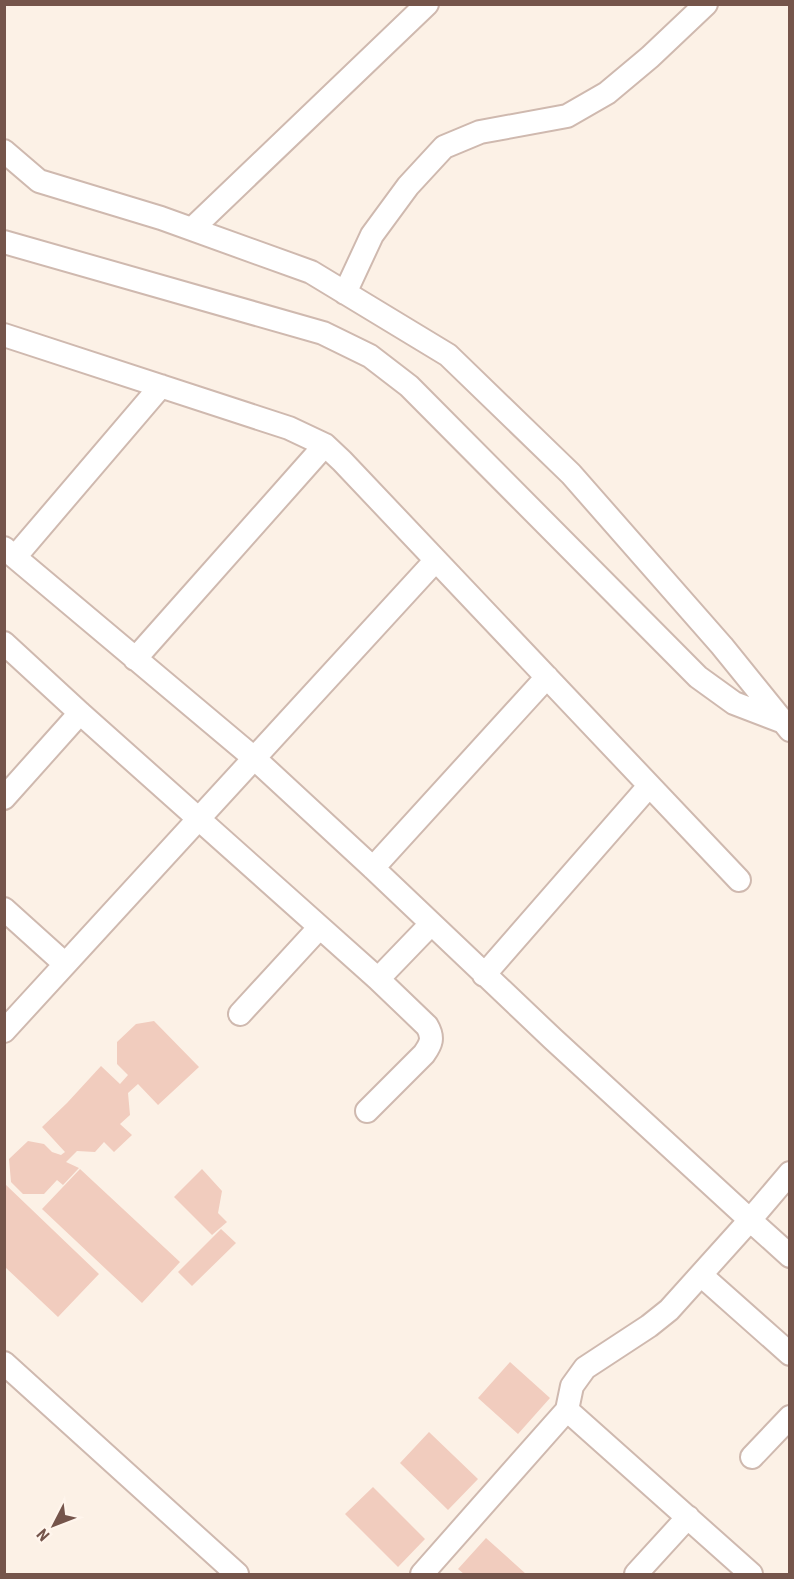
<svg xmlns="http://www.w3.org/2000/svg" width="794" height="1579" viewBox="0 0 794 1579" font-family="'Roboto Condensed',sans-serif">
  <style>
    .building { fill: #f1ccbe }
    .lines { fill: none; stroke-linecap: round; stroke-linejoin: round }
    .street-casing { stroke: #cfb9af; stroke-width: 26 }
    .street { stroke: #fff; stroke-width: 22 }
  </style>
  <rect width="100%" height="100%" fill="#fcf1e6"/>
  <!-- building -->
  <path class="building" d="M 154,1021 L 199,1067 L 158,1105 L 138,1084 L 128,1093 L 130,1115 L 120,1124 L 132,1135 L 114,1152 L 104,1142 L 95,1152 L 77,1151 L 66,1162 L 79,1168 L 63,1185 L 57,1180 L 44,1194 L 23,1194 L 11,1182 L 9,1159 L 28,1141 L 44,1144 L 52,1152 L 61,1155 L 65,1152 L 42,1127 L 67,1103 L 101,1066 L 120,1084 L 128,1075 L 117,1064 L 117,1042 L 136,1024 Z
    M 80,1169 L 180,1262 L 142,1303 L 42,1209 Z
    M 202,1169 L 222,1191 L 218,1213 L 227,1222 L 212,1235 L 174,1197 Z
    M 5,1184 L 99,1274 L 58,1317 L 5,1267 Z
    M 221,1229 L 236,1243 L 192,1286 L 178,1272 Z
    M 510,1362 L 550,1398 L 518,1434 L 478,1398 Z
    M 429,1432 L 478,1479 L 448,1510 L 400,1463 Z
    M 373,1487 L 425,1539 L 398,1567 L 345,1514 Z
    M 486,1538 L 526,1574 L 464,1574 L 458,1569 Z"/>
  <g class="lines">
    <defs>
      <path id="street" d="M 4,151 L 39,181 L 161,218 L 311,272 L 448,355 L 571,474 L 722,646 L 790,730
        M 192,229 L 427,4
        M 4,242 L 323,333 L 370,356 L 409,386 L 698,677 L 734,703 L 781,721
        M 345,293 L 372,235 L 408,186 L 444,147 L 480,132 L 567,116 L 607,93 L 650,57 L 706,4
        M 4,335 L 289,428 L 325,445 L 342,461 L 739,880
        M 4,548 L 254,758 L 373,868 L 553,1039 L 750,1220 L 790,1173
        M 15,557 L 161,386
        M 4,643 L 80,713 L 378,979 L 427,1026 C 434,1038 431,1044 424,1054 L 367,1111
        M 135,659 L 325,445
        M 4,798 L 80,713
        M 373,868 L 547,677
        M 4,909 L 65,964
        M 484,975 L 649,786
        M 378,979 L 431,924
        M 240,1014 L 319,928
        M 4,1031 L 436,560
        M 701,1275 L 790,1354
        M 4,1363 L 237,1574
        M 567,1410 L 751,1574
        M 752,1457 L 790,1417
        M 422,1574 L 567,1410 L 572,1386 L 585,1368 L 649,1326 L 669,1310 L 750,1220 L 790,1256
        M 636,1574 L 688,1517"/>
    </defs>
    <!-- street casing -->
    <use href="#street" class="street-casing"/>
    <!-- street -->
    <use href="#street" class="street"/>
  </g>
  <!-- border -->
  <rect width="794" height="1579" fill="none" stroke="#75554b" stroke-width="12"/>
  <!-- north arrow -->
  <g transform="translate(54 1525) rotate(228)" stroke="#fff5ec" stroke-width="4.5" paint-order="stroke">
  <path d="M0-4.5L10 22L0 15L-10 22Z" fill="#75554b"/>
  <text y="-9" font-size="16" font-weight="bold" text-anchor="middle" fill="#75554b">N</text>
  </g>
</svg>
